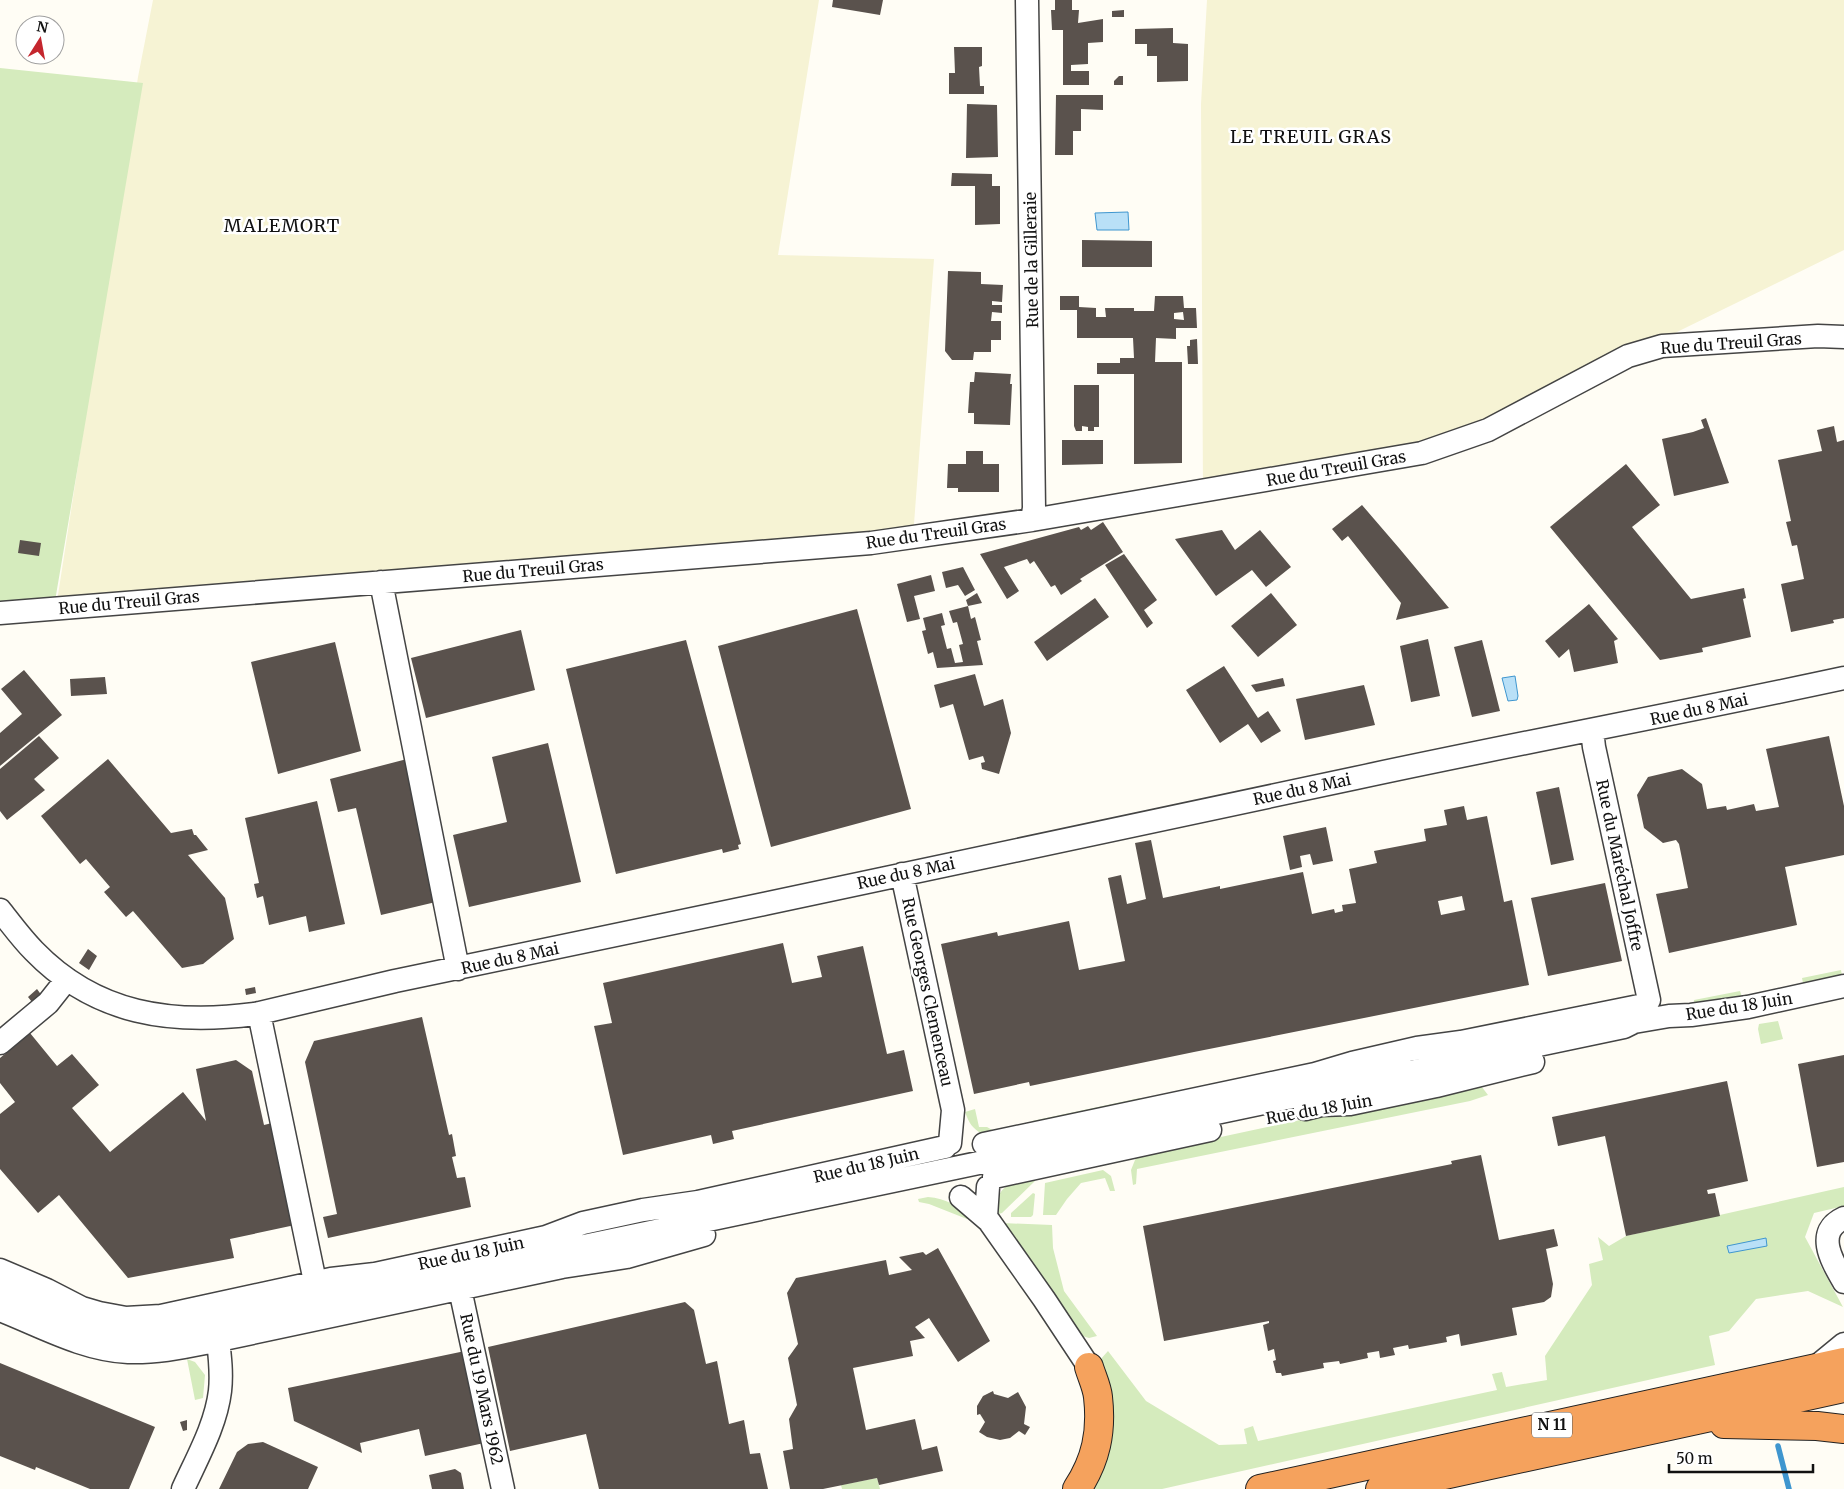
<svg xmlns="http://www.w3.org/2000/svg" width="1844" height="1489" viewBox="0 0 1844 1489" font-family="Merriweather,serif">
  <style>
    .farmland { fill: #f6f3d4 }
    .green { fill: #d5ebbd }
    .water { fill: #b9e0f7; stroke: #3f96cf }
    .lines { fill: none; stroke-linecap: round; stroke-linejoin: round }
    .stream { stroke: #3f96cf; stroke-width: 5.5 }
    .building { fill: #5a524d; fill-rule: evenodd }
    .minor-casing { stroke: #444; stroke-width: 25 }
    .highway-casing { stroke: #222; stroke-width: 30 }
    .minor { stroke: #fff; stroke-width: 22 }
    .highway { stroke: #f5a25d; stroke-width: 28 }
    .labels { text-anchor: middle; stroke-width: 5; stroke-linejoin: round; paint-order: stroke }
    .shield { fill: #fff; stroke: #585858; stroke-width: 1 }
    .shield-label { font-size: 15px; font-weight: bold; fill: #111 }
    .street-label { font-size: 16px; fill: #111; stroke: #fff }
    .neighbourhood-label { font-size: 18px; letter-spacing: 1px; fill: #111; stroke: #fff }
  </style>
  <rect width="100%" height="100%" fill="#fffdf5"/>
  <!-- farmland -->
  <path class="farmland" d="M 153,0 L 819,0 L 778,255 L 934,259 L 913,537 L 56,608 L 138,77 Z
    M 1207,0 L 1844,0 L 1844,250 L 1628,356 L 1488,430 L 1203,492 L 1201,104 Z"/>
  <!-- green -->
  <path class="green" d="M 0,68 L 143,83 L 55,601 L 0,603 Z
    M 1841,970 L 1842,976 L 1803,983 L 1802,978 Z
    M 1740,991 L 1742,997 L 1694,1003 L 1694,1000 Z
    M 1778,1021 L 1783,1039 L 1761,1044 L 1758,1029 L 1759,1024 Z
    M 1478,1082 L 1488,1095 L 1470,1101 L 1137,1169 L 1136,1184 L 1133,1185 L 1131,1170 L 1137,1155 Z
    M 1140,1098 L 1141,1103 L 1031,1126 L 1032,1121 Z
    M 975,1109 L 979,1127 L 987,1127 L 994,1131 L 982,1134 C 972,1128 969,1123 965,1112 Z
    M 1103,1170 L 1111,1176 L 1115,1191 L 1110,1191 L 1105,1178 L 1081,1183 L 1067,1199 L 1056,1215 L 1043,1215 L 1045,1183 Z
    M 1034,1177 L 1035,1181 L 1002,1213 L 998,1214 C 993,1186 1012,1182 1034,1177 Z
    M 1844,1187 L 1844,1206 L 1814,1213 L 1805,1237 L 1843,1307 L 1808,1291 L 1756,1299 L 1729,1331 L 1709,1336 L 1715,1365 L 1162,1489 L 1085,1489 L 1100,1360 L 1108,1351 L 1146,1401 L 1219,1445 L 1247,1444 L 1244,1429 L 1253,1426 L 1258,1441 L 1497,1390 L 1492,1374 L 1502,1372 L 1506,1387 L 1547,1380 L 1545,1356 L 1592,1285 L 1589,1264 L 1603,1260 L 1598,1237 L 1609,1246 L 1626,1236 Z
    M 1033,1193 L 1035,1194 L 1033,1215 L 1031,1217 L 1011,1217 L 1011,1213 Z
    M 928,1197 C 946,1198 959,1207 973,1217 L 967,1219 L 929,1204 L 919,1202 L 918,1199 Z
    M 1002,1223 L 1052,1225 L 1053,1248 L 1064,1291 L 1097,1336 L 1089,1338 L 1079,1335 Z
    M 187,1359 L 195,1362 L 205,1375 L 203,1398 L 195,1400 Z
    M 877,1478 L 880,1489 L 842,1489 L 841,1485 Z"/>
  <!-- water -->
  <path class="water" d="M 1128,212 L 1129,230 L 1097,230 L 1095,213 Z
    M 1515,676 L 1518,696 L 1517,700 L 1508,701 L 1502,678 Z
    M 1766,1238 L 1767,1246 L 1729,1253 L 1727,1246 Z"/>
  <g class="lines">
    <!-- stream -->
    <path class="stream" d="M 1778,1446 L 1789,1489"/>
  </g>
  <!-- building -->
  <path class="building" d="M 833,0 L 883,0 L 880,15 L 832,7 Z
    M 1055,0 L 1072,0 L 1072,10 L 1079,10 L 1078,23 L 1103,19 L 1103,42 L 1088,43 L 1088,64 L 1071,65 L 1071,71 L 1089,71 L 1089,85 L 1063,85 L 1063,30 L 1052,30 L 1051,10 L 1055,10 Z
    M 1124,10 L 1124,17 L 1112,17 L 1112,11 Z
    M 1173,28 L 1173,43 L 1188,44 L 1188,81 L 1157,82 L 1157,56 L 1147,56 L 1147,44 L 1135,44 L 1135,29 Z
    M 954,47 L 982,47 L 982,66 L 979,67 L 980,86 L 984,86 L 984,94 L 949,94 L 949,73 L 955,73 Z
    M 1119,76 L 1123,76 L 1123,85 L 1114,85 L 1114,81 Z
    M 1056,95 L 1103,95 L 1103,110 L 1081,109 L 1081,131 L 1073,131 L 1073,155 L 1055,155 Z
    M 967,104 L 997,105 L 998,157 L 966,158 Z
    M 952,173 L 992,174 L 992,186 L 1000,186 L 1000,224 L 975,225 L 975,186 L 951,186 Z
    M 1082,240 L 1152,241 L 1152,267 L 1082,267 Z
    M 948,271 L 981,272 L 981,284 L 1003,285 L 1002,302 L 992,301 L 992,305 L 1002,305 L 1002,313 L 992,312 L 991,321 L 1001,321 L 1001,340 L 991,340 L 991,352 L 974,352 L 973,360 L 952,360 L 945,351 Z
    M 1060,296 L 1079,296 L 1079,307 L 1096,308 L 1096,317 L 1106,317 L 1105,308 L 1134,308 L 1134,311 L 1154,311 L 1155,296 L 1183,296 L 1184,308 L 1196,308 L 1197,328 L 1176,328 L 1176,339 L 1156,338 L 1155,362 L 1182,362 L 1182,463 L 1134,464 L 1134,374 L 1097,374 L 1097,363 L 1120,363 L 1120,358 L 1134,358 L 1133,338 L 1077,338 L 1077,310 L 1060,310 ZM 1183,312 L 1184,320 L 1174,319 L 1174,313 Z
    M 1197,339 L 1198,364 L 1188,364 L 1187,346 L 1190,346 L 1190,340 Z
    M 975,372 L 1011,374 L 1010,384 L 1012,384 L 1010,425 L 974,424 L 974,413 L 968,413 L 970,382 L 974,382 Z
    M 1074,385 L 1099,385 L 1099,427 L 1094,427 L 1094,431 L 1088,431 L 1088,427 L 1082,426 L 1082,431 L 1076,431 L 1074,426 Z
    M 1706,418 L 1729,483 L 1674,496 L 1662,439 L 1693,432 L 1704,428 L 1701,420 Z
    M 1834,426 L 1837,442 L 1844,440 L 1844,618 L 1833,620 L 1834,623 L 1791,632 L 1781,584 L 1804,579 L 1797,545 L 1792,546 L 1786,522 L 1791,521 L 1778,460 L 1822,451 L 1817,430 Z
    M 1062,440 L 1103,440 L 1103,464 L 1062,465 Z
    M 966,451 L 983,451 L 983,464 L 999,464 L 999,492 L 958,492 L 958,488 L 947,488 L 948,464 L 966,464 Z
    M 1626,464 L 1660,505 L 1632,527 L 1691,599 L 1744,588 L 1746,598 L 1743,599 L 1751,637 L 1702,648 L 1703,652 L 1660,660 L 1550,527 Z
    M 1362,505 L 1399,548 L 1449,608 L 1396,620 L 1401,603 L 1348,536 L 1342,541 L 1332,529 Z
    M 1103,522 L 1123,552 L 1080,579 L 1082,581 L 1061,595 L 1055,585 L 1051,587 L 1034,561 L 1030,564 L 1027,559 L 1004,567 L 1019,591 L 1007,599 L 980,554 L 1079,527 L 1081,530 L 1088,526 L 1091,530 Z
    M 1222,530 L 1235,550 L 1260,530 L 1291,567 L 1266,587 L 1252,570 L 1216,596 L 1175,539 Z
    M 20,540 L 41,543 L 39,556 L 18,553 Z
    M 1124,554 L 1157,600 L 1144,610 L 1153,623 L 1147,628 L 1105,565 Z
    M 963,567 L 975,590 L 965,596 L 958,585 L 946,588 L 942,572 Z
    M 931,575 L 935,591 L 914,596 L 920,619 L 907,622 L 897,584 Z
    M 977,593 L 982,603 L 968,606 L 971,619 L 975,617 L 981,640 L 977,641 L 983,665 L 937,668 L 933,652 L 928,654 L 922,631 L 926,630 L 923,618 L 942,613 L 945,625 L 941,626 L 947,649 L 951,648 L 955,663 L 963,662 L 959,645 L 963,644 L 957,622 L 953,623 L 949,611 L 968,606 L 966,600 Z
    M 1271,593 L 1297,625 L 1258,657 L 1231,626 Z
    M 1095,598 L 1109,617 L 1047,661 L 1034,642 Z
    M 1589,604 L 1618,639 L 1614,641 L 1618,663 L 1574,672 L 1569,649 L 1559,658 L 1545,641 Z
    M 857,609 L 911,809 L 771,847 L 718,646 Z
    M 521,630 L 535,690 L 426,718 L 411,658 Z
    M 1428,639 L 1440,696 L 1411,702 L 1400,646 Z
    M 686,640 L 741,844 L 738,845 L 739,849 L 723,853 L 722,849 L 616,874 L 566,669 Z
    M 1482,640 L 1500,711 L 1472,717 L 1454,647 Z
    M 335,642 L 361,751 L 278,774 L 251,662 Z
    M 1224,666 L 1258,718 L 1268,711 L 1281,731 L 1261,743 L 1248,724 L 1220,743 L 1186,690 Z
    M 24,670 L 62,715 L 0,766 L 0,733 L 22,714 L 1,689 Z
    M 975,674 L 984,706 L 1003,699 L 1011,733 L 999,774 L 982,769 L 981,763 L 985,762 L 983,756 L 969,760 L 953,704 L 940,708 L 934,685 Z
    M 105,677 L 107,694 L 71,696 L 70,679 Z
    M 1283,678 L 1285,686 L 1256,692 L 1251,685 Z
    M 1364,685 L 1375,725 L 1305,740 L 1296,699 Z
    M 39,736 L 59,758 L 34,779 L 45,790 L 7,820 L 0,811 L 0,769 Z
    M 1829,736 L 1844,806 L 1844,855 L 1785,867 L 1797,925 L 1669,953 L 1656,894 L 1688,888 L 1679,844 L 1676,840 L 1663,843 L 1644,828 L 1637,795 L 1648,777 L 1682,769 L 1702,784 L 1707,809 L 1726,806 L 1727,810 L 1754,804 L 1756,811 L 1779,807 L 1766,749 Z
    M 548,743 L 581,882 L 469,907 L 453,835 L 507,822 L 492,757 Z
    M 108,759 L 171,833 L 192,829 L 194,835 L 196,835 L 208,850 L 188,855 L 225,898 L 234,939 L 203,964 L 182,968 L 133,911 L 126,917 L 104,892 L 110,887 L 86,859 L 80,864 L 41,816 Z
    M 407,759 L 440,901 L 381,915 L 356,808 L 338,812 L 330,779 Z
    M 1559,787 L 1574,860 L 1551,865 L 1536,792 Z
    M 317,801 L 345,924 L 309,932 L 306,916 L 269,925 L 263,896 L 257,898 L 254,884 L 259,883 L 245,818 Z
    M 1464,806 L 1467,820 L 1487,816 L 1504,902 L 1512,900 L 1529,985 L 1194,1052 L 1030,1086 L 1029,1082 L 974,1094 L 941,944 L 997,932 L 998,936 L 1069,921 L 1079,970 L 1125,961 L 1108,878 L 1121,875 L 1127,904 L 1146,899 L 1135,843 L 1151,840 L 1163,898 L 1220,886 L 1220,889 L 1303,872 L 1312,914 L 1334,909 L 1335,913 L 1343,911 L 1342,905 L 1356,903 L 1349,869 L 1377,863 L 1374,851 L 1426,841 L 1424,829 L 1447,825 L 1444,810 ZM 1462,896 L 1465,910 L 1441,915 L 1438,901 Z
    M 1326,827 L 1333,861 L 1313,865 L 1310,854 L 1300,856 L 1302,867 L 1290,870 L 1283,836 Z
    M 1605,883 L 1622,961 L 1548,976 L 1531,898 Z
    M 783,943 L 792,983 L 822,977 L 817,956 L 863,946 L 887,1054 L 904,1050 L 913,1091 L 732,1131 L 734,1139 L 713,1144 L 711,1135 L 623,1155 L 594,1026 L 612,1023 L 603,983 Z
    M 88,949 L 97,956 L 89,970 L 79,963 Z
    M 255,987 L 256,993 L 246,995 L 245,989 Z
    M 37,989 L 45,1000 L 36,1007 L 28,997 Z
    M 422,1017 L 449,1135 L 452,1134 L 456,1156 L 452,1157 L 457,1178 L 465,1177 L 471,1207 L 328,1238 L 323,1217 L 337,1214 L 305,1062 L 314,1041 Z
    M 30,1033 L 57,1066 L 72,1054 L 99,1085 L 72,1108 L 110,1152 L 183,1092 L 206,1121 L 196,1069 L 236,1060 L 252,1071 L 264,1125 L 272,1123 L 295,1225 L 230,1239 L 234,1258 L 128,1278 L 59,1195 L 38,1213 L 0,1169 L 0,1114 L 15,1102 L 0,1083 L 0,1058 Z
    M 1844,1055 L 1844,1162 L 1817,1167 L 1798,1064 Z
    M 1727,1081 L 1748,1181 L 1707,1190 L 1708,1194 L 1715,1193 L 1720,1216 L 1626,1236 L 1605,1136 L 1558,1146 L 1552,1117 Z
    M 1481,1155 L 1499,1240 L 1554,1229 L 1558,1246 L 1546,1249 L 1553,1284 L 1551,1297 L 1544,1302 L 1512,1308 L 1517,1335 L 1461,1346 L 1459,1334 L 1446,1337 L 1447,1342 L 1409,1349 L 1408,1345 L 1393,1348 L 1395,1355 L 1380,1358 L 1379,1351 L 1367,1353 L 1368,1358 L 1340,1364 L 1339,1361 L 1323,1363 L 1324,1368 L 1282,1376 L 1281,1373 L 1276,1373 L 1273,1361 L 1276,1360 L 1274,1349 L 1268,1351 L 1263,1325 L 1269,1323 L 1269,1321 L 1164,1341 L 1143,1226 L 1452,1164 L 1451,1161 Z
    M 938,1248 L 990,1341 L 958,1362 L 929,1318 L 915,1327 L 925,1338 L 910,1341 L 913,1356 L 853,1368 L 866,1430 L 915,1419 L 922,1450 L 937,1446 L 943,1471 L 879,1485 L 877,1478 L 823,1489 L 790,1489 L 783,1451 L 793,1449 L 789,1419 L 797,1405 L 788,1358 L 798,1344 L 787,1293 L 796,1278 L 886,1260 L 889,1275 L 912,1270 L 899,1257 L 923,1252 L 926,1255 Z
    M 685,1302 L 694,1310 L 706,1364 L 717,1361 L 729,1424 L 744,1420 L 750,1454 L 760,1453 L 768,1489 L 599,1489 L 586,1434 L 510,1451 L 488,1347 Z
    M 465,1351 L 484,1443 L 425,1456 L 419,1429 L 360,1443 L 362,1453 L 294,1421 L 288,1388 Z
    M 0,1363 L 155,1427 L 129,1489 L 90,1489 L 36,1467 L 35,1470 L 0,1456 Z
    M 993,1391 L 994,1394 L 1008,1398 L 1018,1392 L 1026,1407 L 1024,1424 L 1030,1427 L 1025,1435 L 1019,1431 L 1010,1438 L 1000,1440 L 987,1437 L 979,1432 L 985,1422 L 980,1414 L 977,1415 L 977,1406 L 983,1396 Z
    M 187,1420 L 187,1430 L 183,1431 L 180,1422 Z
    M 263,1442 L 318,1467 L 308,1489 L 219,1489 L 237,1452 L 248,1444 Z
    M 455,1469 L 461,1473 L 464,1489 L 432,1489 L 429,1475 Z"/>
  <g class="lines">
    <defs>
      <path id="minor" d="M 1027,0 L 1034,508 L 1032,520
        M 381,582 L 458,969
        M 0,613 L 871,543 L 1032,520 L 1422,453 L 1488,430 L 1628,356 L 1662,346 L 1818,336 L 1844,337
        M 1592,730 L 1594,747 L 1649,1000
        M 902,874 L 953,1110 L 950,1143
        M 0,910 C 11,924 22,939 34,951 C 96,1015 172,1025 255,1014 L 395,981 C 716,916 1035,845 1356,778 C 1518,743 1682,713 1844,678
        M 259,1013 L 318,1296
        M 0,1043 L 48,1003 L 67,979
        M 1305,1109 L 1321,1105 L 1350,1104 L 1436,1086 L 1533,1062
        M 984,1144 L 1315,1074 L 1352,1063 L 1417,1048 L 1461,1042 L 1639,1006
        M 994,1177 L 1210,1130
        M 961,1197 L 989,1221 L 1044,1299 L 1089,1367
        M 986,1217 L 988,1187
        M 1844,1218 C 1814,1232 1832,1261 1844,1282
        M 0,1270 L 47,1290 L 82,1308 L 99,1313 L 126,1318 L 161,1316 L 331,1279 L 375,1274 L 546,1237 L 583,1223 L 643,1210 L 698,1202 L 945,1147
        M 0,1289 C 12,1294 24,1298 36,1304 C 49,1311 63,1321 77,1326 C 110,1337 142,1337 176,1332 L 1624,1027 L 1634,1022 L 1669,1016 L 1691,1015 L 1748,1007 L 1844,986
        M 460,1289 L 503,1489
        M 0,1310 C 41,1326 83,1350 128,1352 C 154,1353 180,1348 205,1343 L 562,1267 L 627,1257 L 704,1235
        M 1816,1367 L 1844,1344
        M 183,1489 C 197,1458 216,1425 220,1391 C 222,1374 220,1357 218,1340"/>
      <path id="highway" d="M 1724,1424 L 1817,1426 L 1844,1429
        M 1077,1489 C 1096,1460 1102,1432 1098,1397 C 1097,1387 1092,1377 1089,1367
        M 1260,1489 L 1844,1362
        M 1380,1489 L 1844,1388"/>
    </defs>
    <!-- minor casing -->
    <use href="#minor" class="minor-casing"/>
    <!-- highway casing -->
    <use href="#highway" class="highway-casing"/>
    <!-- minor -->
    <use href="#minor" class="minor"/>
    <!-- highway -->
    <use href="#highway" class="highway"/>
  </g>
  <g class="labels">
    <!-- shield labels -->
    <rect class="shield" x="1532" y="1412.5" width="40" height="25" rx="4"/>
    <g class="shield-label">
      <text x="1552" y="1430">N 11</text>
    </g>
    <!-- street labels -->
    <g class="street-label">
      <text transform="translate(1031 260) rotate(-91)" y="6">Rue de la Gilleraie</text>
      <text transform="translate(1731 343) rotate(-4)" y="6">Rue du Treuil Gras</text>
      <text transform="translate(1336 468) rotate(-10)" y="6">Rue du Treuil Gras</text>
      <text transform="translate(936 533) rotate(-8)" y="6">Rue du Treuil Gras</text>
      <text transform="translate(533 570) rotate(-5)" y="6">Rue du Treuil Gras</text>
      <text transform="translate(129 602) rotate(-5)" y="6">Rue du Treuil Gras</text>
      <text transform="translate(1699 709) rotate(-12)" y="6">Rue du 8 Mai</text>
      <text transform="translate(1302 789) rotate(-12)" y="6">Rue du 8 Mai</text>
      <text transform="translate(1620 865) rotate(78)" y="6">Rue du Maréchal Joffre</text>
      <text transform="translate(906 873) rotate(-12)" y="6">Rue du 8 Mai</text>
      <text transform="translate(510 958) rotate(-12)" y="6">Rue du 8 Mai</text>
      <text transform="translate(928 992) rotate(78)" y="6">Rue Georges Clemenceau</text>
      <text transform="translate(1739 1006) rotate(-9)" y="6">Rue du 18 Juin</text>
      <text transform="translate(1319 1109) rotate(-10)" y="6">Rue du 18 Juin</text>
      <text transform="translate(866 1165) rotate(-13)" y="6">Rue du 18 Juin</text>
      <text transform="translate(471 1253) rotate(-12)" y="6">Rue du 18 Juin</text>
      <text transform="translate(482 1389) rotate(78)" y="6">Rue du 19 Mars 1962</text>
    </g>
    <!-- neighbourhood labels -->
    <g class="neighbourhood-label">
      <text x="1311" y="143">LE TREUIL GRAS</text>
      <text x="282" y="232">MALEMORT</text>
    </g>
  </g>
  <!-- north arrow -->
  <g transform="translate(40 40) rotate(11)"><circle r="24" fill="#ffffff" stroke="#a0a0a0"/>
  <path d="M0-4L9 19L0 12L-9 19Z" fill="#c4262e"/>
  <text y="-8" font-size="14" font-weight="bold" text-anchor="middle" fill="#111111">N</text>
  </g>
  <!-- scale -->
  <path d="M1669 1464v8h144v-8" fill="none" stroke="#111111" stroke-width="2.5"/>
  <text x="1676" y="1464" font-size="15" fill="#111111" stroke="#ffffff" stroke-width="4" paint-order="stroke">50 m</text>
</svg>
